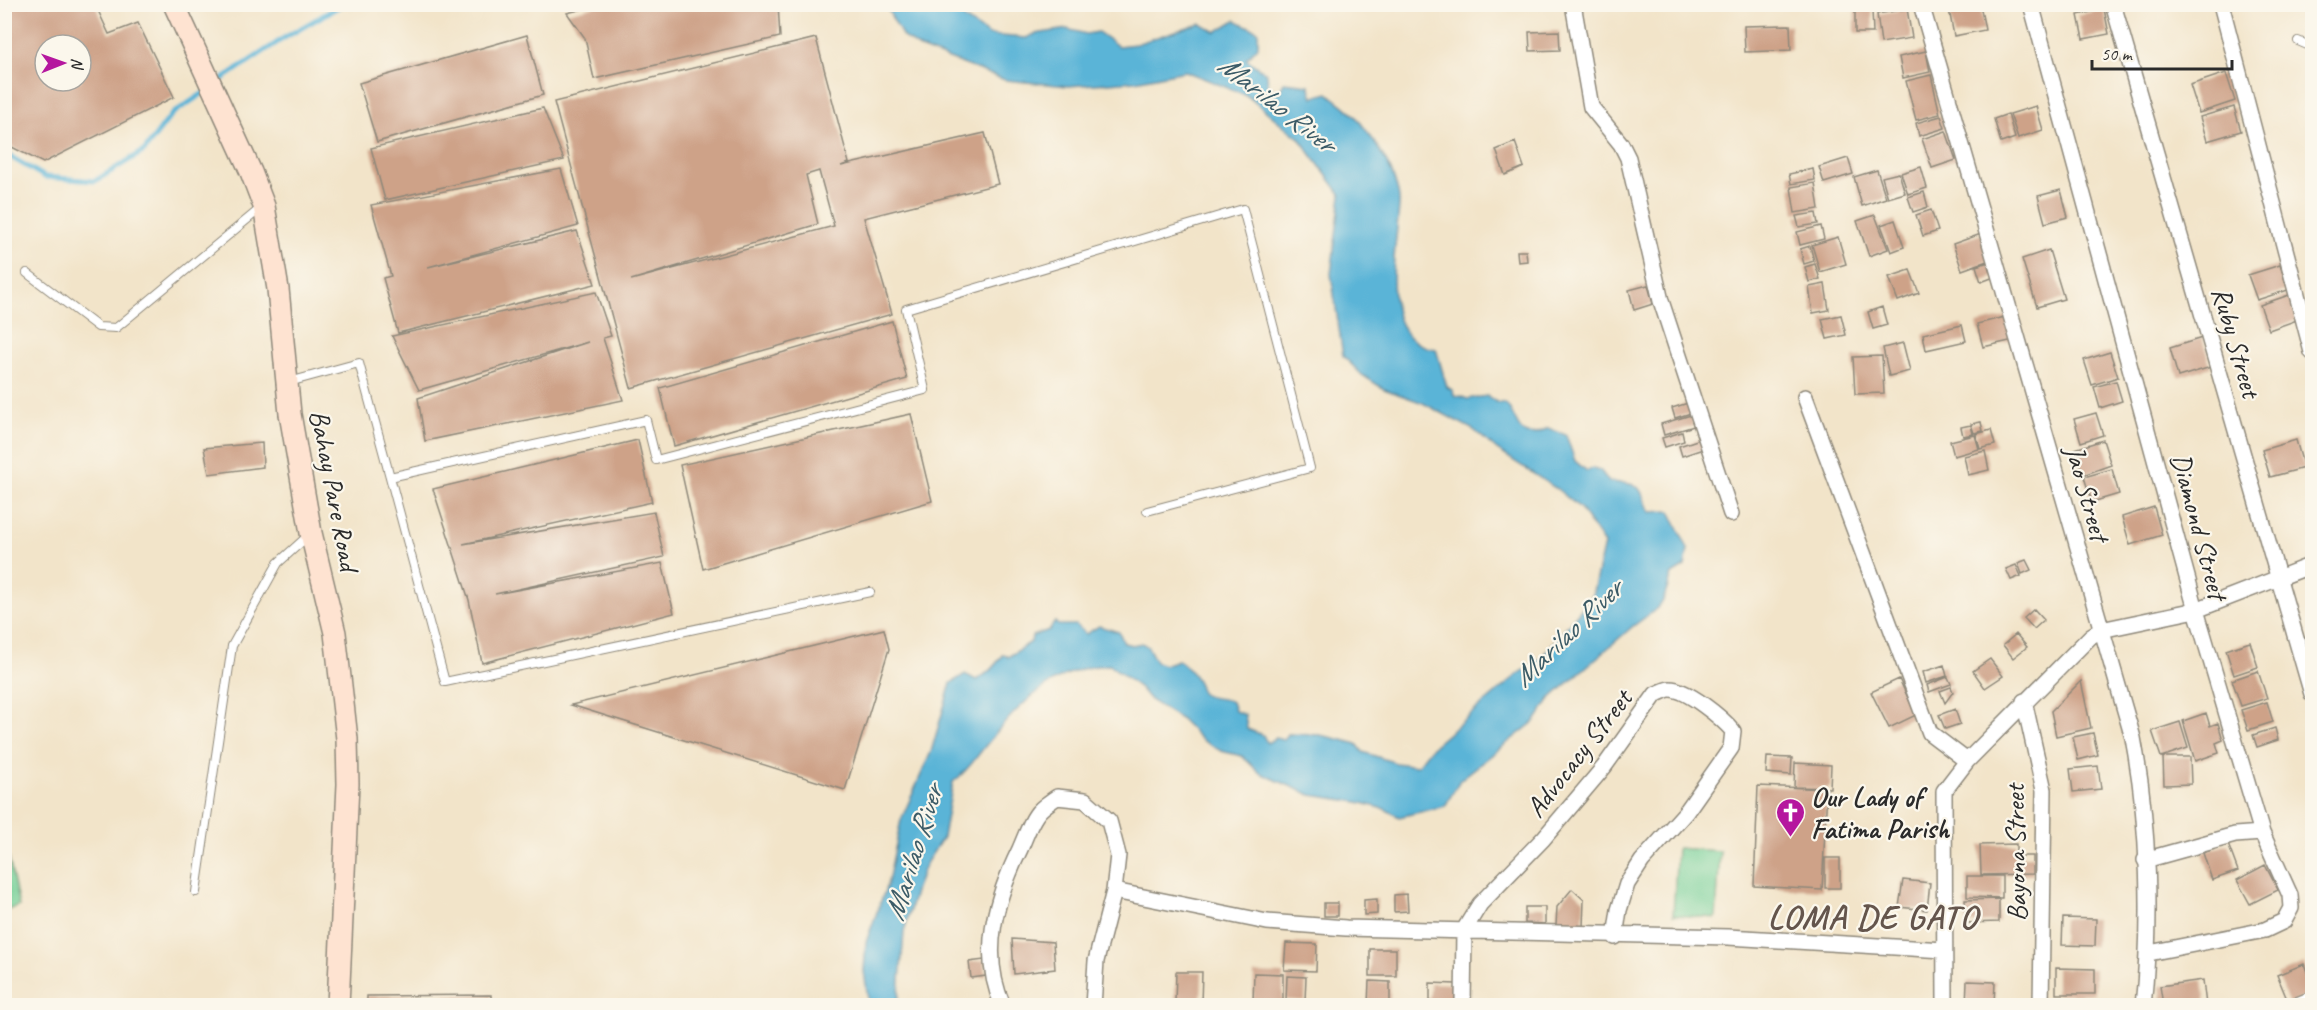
<svg xmlns="http://www.w3.org/2000/svg" width="2317" height="1010" viewBox="0 0 2317 1010" font-family="Caveat,sans-serif">
  <style>
    .green { fill: #75cf96; stroke: #507d60; stroke-width: 1.5 }
    .water { fill: #5ab4d7; stroke: #427081; stroke-width: 1.5 }
    .lines { fill: none; stroke-linecap: round; stroke-linejoin: round }
    .stream { stroke: #5ab4d7; stroke-width: 5 }
    .building { fill: #cea288; fill-rule: evenodd }
    .service-casing { stroke: #8e887a; stroke-width: 10 }
    .minor-casing { stroke: #8e887a; stroke-width: 18 }
    .secondary-casing { stroke: #8e887a; stroke-width: 24 }
    .service { stroke: #fff; stroke-width: 8 }
    .minor { stroke: #fff; stroke-width: 15 }
    .secondary { stroke: #fee3d1; stroke-width: 21 }
    .labels { text-anchor: middle; stroke-width: 4.5; stroke-linejoin: round; paint-order: stroke }
    .street-label { font-size: 28px; fill: #2b2b2b; stroke: #fbf7ec }
    .poi-label { font-size: 28px; font-weight: bold; fill: #2b2b2b; stroke: #fbf7ec; text-anchor: start }
    .water-label { font-size: 30px; font-style: italic; fill: #3b5b67; stroke: #fbf7ec }
    .district-label { font-size: 34px; font-weight: bold; letter-spacing: 1.5px; fill: #64554c; stroke: #fbf7ec }
  </style>
  <rect width="100%" height="100%" fill="#fbf7ec"/>
  <filter id="ink" filterUnits="userSpaceOnUse"><feTurbulence type="fractalNoise" baseFrequency=".0167" numOctaves="2"/><feDisplacementMap in="SourceGraphic" scale="12" xChannelSelector="R" yChannelSelector="G"/><feConvolveMatrix kernelMatrix="1 2 1 2 8 2 1 2 1" color-interpolation-filters="sRGB"/></filter>
  <filter id="wash" filterUnits="userSpaceOnUse"><feTurbulence type="fractalNoise" baseFrequency=".008" numOctaves="4" result="noise"/><feDisplacementMap in="SourceGraphic" scale="24" xChannelSelector="R" yChannelSelector="G"/><feGaussianBlur stdDeviation="1.35" result="paint"/><feColorMatrix in="noise" values="0 0 0 0 0 0 0 0 0 0 0 0 0 0 0 0 0 1.4 0 .05"/><feComposite in="paint" operator="in"/></filter>
  <g filter="url(#wash)">
    <rect width="100%" height="100%" fill="#f2e4c9"/>
    <!-- green -->
    <path class="green" d="M 5,840 L 19,906 L 5,911 L 4,911 Z
      M 1677,848 L 1720,851 L 1716,918 L 1673,915 Z"/>
    <!-- water -->
    <path class="water" d="M 885,5 L 952,5 L 966,20 L 989,35 L 1026,38 L 1035,34 L 1067,29 L 1086,34 L 1098,32 L 1118,46 L 1136,44 L 1200,23 L 1216,32 L 1235,20 L 1258,31 L 1258,46 L 1246,59 L 1267,74 L 1268,87 L 1279,93 L 1284,82 L 1309,85 L 1313,97 L 1328,93 C 1337,101 1348,108 1356,117 C 1367,130 1390,164 1394,179 C 1397,187 1400,198 1399,206 C 1397,247 1374,342 1436,349 L 1447,387 L 1452,390 L 1455,397 L 1460,396 L 1467,399 L 1487,396 L 1498,403 L 1505,403 C 1520,418 1516,448 1548,428 L 1566,435 L 1575,461 L 1587,471 L 1593,468 L 1600,470 L 1609,482 C 1645,484 1637,485 1650,512 L 1670,511 L 1688,549 L 1685,566 L 1672,574 L 1663,601 L 1655,610 L 1632,627 L 1569,682 L 1549,700 L 1535,721 L 1460,780 L 1445,806 L 1399,817 L 1385,809 L 1358,802 L 1311,795 L 1260,773 L 1242,756 L 1221,751 L 1202,740 L 1182,720 L 1150,700 L 1140,688 L 1110,665 C 1057,666 1018,704 987,744 C 976,757 968,771 953,782 L 943,837 L 925,865 L 916,888 L 904,932 L 898,1005 L 869,1006 L 864,971 L 866,942 L 888,882 L 901,820 L 931,752 L 951,683 L 965,674 L 976,680 C 987,675 996,665 1003,654 L 1008,657 L 1031,642 L 1032,636 L 1049,630 L 1055,622 L 1058,625 L 1076,625 L 1086,634 L 1099,626 L 1119,632 L 1124,643 L 1132,645 L 1142,643 L 1148,647 L 1156,662 L 1164,665 L 1178,660 C 1188,666 1201,682 1201,693 C 1212,701 1221,696 1232,702 L 1235,711 L 1245,715 L 1247,729 L 1263,735 L 1267,743 L 1276,738 L 1284,740 L 1288,734 L 1320,735 L 1342,740 L 1357,744 L 1363,752 L 1396,763 L 1417,766 L 1432,747 L 1517,675 L 1540,659 L 1592,596 L 1604,544 L 1580,508 L 1557,489 L 1497,450 L 1474,430 L 1423,403 L 1384,389 L 1362,375 L 1343,356 L 1331,274 L 1341,195 L 1299,138 L 1246,95 L 1185,71 L 1135,81 L 1068,86 L 1005,80 L 920,48 L 903,37 Z"/>
    <g class="lines">
      <!-- stream -->
      <path class="stream" d="M 215,84 L 284,38 L 343,4
        M 4,153 L 45,177 L 95,181 L 144,151 L 172,114 L 208,90"/>
    </g>
    <g id="blocks">
      <!-- building -->
      <path class="building" d="M 4,4 L 95,4 L 109,34 L 138,23 L 174,97 L 43,163 L 4,143 ZM 45,45 L 81,45 L 81,81 L 45,81 Z
        M 603,4 L 778,4 L 780,37 L 594,79 L 585,38 L 567,13 Z
        M 1948,4 L 1980,4 L 1985,30 L 1954,36 Z
        M 1907,9 L 1912,38 L 1881,43 L 1877,14 Z
        M 2104,9 L 2109,34 L 2083,39 L 2078,15 Z
        M 1855,10 L 1872,10 L 1873,33 L 1855,33 Z
        M 1790,25 L 1791,50 L 1745,52 L 1744,26 Z
        M 1559,31 L 1560,50 L 1530,51 L 1529,32 Z
        M 527,35 L 543,95 L 377,142 L 359,83 Z
        M 816,38 L 849,163 L 841,166 L 985,133 L 998,184 L 864,218 L 892,314 L 631,388 L 554,102 ZM 819,171 L 834,226 L 631,280 L 818,224 L 806,175 Z
        M 1926,51 L 1930,72 L 1903,78 L 1899,57 Z
        M 2226,73 L 2235,101 L 2199,113 L 2190,85 Z
        M 1931,75 L 1940,114 L 1916,120 L 1906,81 Z
        M 2036,106 L 2043,130 L 2018,138 L 2010,114 Z
        M 2234,107 L 2241,131 L 2207,141 L 2200,117 Z
        M 543,108 L 564,160 L 385,200 L 371,148 Z
        M 2008,114 L 2015,138 L 2001,143 L 1994,119 Z
        M 1941,116 L 1945,128 L 1919,136 L 1916,123 Z
        M 1946,131 L 1956,160 L 1932,168 L 1922,139 Z
        M 1515,142 L 1524,167 L 1505,175 L 1496,150 Z
        M 1848,158 L 1853,174 L 1824,183 L 1819,167 Z
        M 1921,167 L 1927,188 L 1908,194 L 1901,173 Z
        M 561,169 L 578,226 L 428,267 L 577,231 L 595,284 L 398,333 L 383,278 L 391,276 L 371,205 Z
        M 1813,169 L 1815,180 L 1791,184 L 1789,174 Z
        M 1877,170 L 1886,198 L 1862,206 L 1854,177 Z
        M 1899,173 L 1905,193 L 1888,198 L 1882,177 Z
        M 1815,183 L 1819,209 L 1795,213 L 1791,187 Z
        M 2061,190 L 2068,217 L 2045,223 L 2038,196 Z
        M 1924,192 L 1928,207 L 1913,212 L 1908,197 Z
        M 1931,210 L 1938,231 L 1923,236 L 1916,215 Z
        M 1816,213 L 1818,224 L 1799,227 L 1796,216 Z
        M 1875,215 L 1888,249 L 1869,256 L 1857,221 Z
        M 1895,220 L 1904,247 L 1891,252 L 1881,225 Z
        M 1821,226 L 1824,239 L 1800,245 L 1797,232 Z
        M 1981,234 L 1990,260 L 1962,270 L 1953,244 Z
        M 1838,237 L 1846,264 L 1820,272 L 1812,245 Z
        M 1810,246 L 1814,261 L 1804,264 L 1800,249 Z
        M 2049,250 L 2064,299 L 2037,307 L 2022,259 Z
        M 1517,251 L 1526,251 L 1527,261 L 1518,262 Z
        M 1992,261 L 1997,276 L 1981,282 L 1976,266 Z
        M 1815,264 L 1820,279 L 1809,282 L 1805,267 Z
        M 2280,265 L 2288,290 L 2257,300 L 2248,275 Z
        M 1910,270 L 1919,293 L 1898,301 L 1889,277 Z
        M 1825,284 L 1829,310 L 1813,313 L 1809,287 Z
        M 1648,285 L 1653,304 L 1634,310 L 1629,290 Z
        M 596,292 L 611,336 L 603,338 L 623,400 L 425,441 L 418,398 L 588,342 L 419,390 L 392,336 Z
        M 2289,295 L 2297,320 L 2269,330 L 2260,305 Z
        M 1882,307 L 1887,325 L 1873,329 L 1868,312 Z
        M 1841,315 L 1846,335 L 1827,339 L 1822,319 Z
        M 2009,316 L 2014,340 L 1983,347 L 1977,324 Z
        M 892,321 L 907,379 L 674,446 L 660,388 Z
        M 1962,325 L 1966,341 L 1926,350 L 1923,334 Z
        M 2202,338 L 2211,367 L 2178,377 L 2170,348 Z
        M 1903,343 L 1910,371 L 1889,376 L 1883,348 Z
        M 2110,352 L 2118,377 L 2092,385 L 2084,360 Z
        M 1882,356 L 1884,393 L 1855,394 L 1853,357 Z
        M 2116,381 L 2122,401 L 2100,408 L 2094,387 Z
        M 1688,403 L 1691,413 L 1675,418 L 1672,408 Z
        M 2096,413 L 2103,435 L 2081,442 L 2074,419 Z
        M 911,414 L 932,501 L 703,569 L 680,465 Z
        M 1691,415 L 1694,426 L 1664,435 L 1661,424 Z
        M 1981,422 L 1983,431 L 1974,433 L 1971,424 Z
        M 1971,425 L 1973,434 L 1963,436 L 1961,427 Z
        M 1991,430 L 1995,445 L 1980,449 L 1976,434 Z
        M 1682,432 L 1684,441 L 1665,447 L 1662,438 Z
        M 1975,435 L 1979,449 L 1954,456 L 1950,441 Z
        M 1700,439 L 1703,449 L 1682,456 L 1679,446 Z
        M 638,440 L 652,502 L 463,544 L 654,512 L 664,557 L 495,594 L 662,563 L 674,613 L 482,663 L 469,600 L 433,489 Z
        M 2103,440 L 2111,465 L 2083,475 L 2075,449 Z
        M 2296,440 L 2304,468 L 2270,477 L 2262,450 Z
        M 262,443 L 263,467 L 209,474 L 204,448 Z
        M 1985,451 L 1989,470 L 1968,475 L 1964,456 Z
        M 2112,469 L 2119,494 L 2092,502 L 2084,477 Z
        M 2154,507 L 2162,535 L 2130,545 L 2122,517 Z
        M 2026,560 L 2031,570 L 2022,574 L 2018,563 Z
        M 2016,565 L 2021,576 L 2011,580 L 2006,569 Z
        M 2034,609 L 2044,620 L 2034,629 L 2024,618 Z
        M 884,629 L 889,649 L 845,790 L 571,705 Z
        M 2016,634 L 2027,647 L 2013,658 L 2003,645 Z
        M 2250,642 L 2258,667 L 2234,675 L 2226,650 Z
        M 1990,659 L 2003,676 L 1985,688 L 1973,671 Z
        M 1944,665 L 1947,676 L 1926,683 L 1923,672 Z
        M 2258,671 L 2267,698 L 2241,706 L 2232,680 Z
        M 1948,677 L 1951,684 L 1929,692 L 1927,685 Z
        M 1899,679 L 1916,715 L 1889,728 L 1871,692 Z
        M 2081,681 L 2091,728 L 2056,736 L 2051,711 Z
        M 1951,687 L 1953,692 L 1945,703 L 1940,691 Z
        M 2267,702 L 2273,722 L 2248,730 L 2241,710 Z
        M 1955,709 L 1960,724 L 1945,729 L 1939,715 Z
        M 2206,713 L 2210,726 L 2218,723 L 2223,740 L 2216,743 L 2219,753 L 2195,761 L 2183,721 Z
        M 2180,722 L 2188,748 L 2161,757 L 2152,731 Z
        M 2275,728 L 2278,740 L 2257,747 L 2253,735 Z
        M 2093,733 L 2098,755 L 2078,760 L 2073,737 Z
        M 1767,757 L 1792,758 L 1791,775 L 1766,773 Z
        M 2163,757 L 2190,757 L 2191,784 L 2164,785 Z
        M 1795,763 L 1831,765 L 1830,788 L 1794,787 Z
        M 2098,766 L 2101,789 L 2073,792 L 2070,769 Z
        M 1758,786 L 1827,789 L 1822,890 L 1754,886 Z
        M 2016,844 L 2016,856 L 2033,856 L 2033,874 L 1981,875 L 1980,845 Z
        M 2228,844 L 2238,871 L 2212,880 L 2203,853 Z
        M 1825,858 L 1840,858 L 1840,888 L 1825,888 Z
        M 2265,865 L 2278,890 L 2250,904 L 2237,880 Z
        M 1967,876 L 2002,876 L 2002,898 L 1967,897 Z
        M 1903,880 L 1930,883 L 1927,910 L 1899,907 Z
        M 1572,889 L 1584,900 L 1583,927 L 1556,926 L 1557,907 Z
        M 1407,894 L 1408,911 L 1394,912 L 1394,895 Z
        M 1377,899 L 1377,914 L 1364,915 L 1364,900 Z
        M 1999,899 L 1999,922 L 1966,923 L 1965,900 Z
        M 1324,903 L 1338,903 L 1338,916 L 1324,916 Z
        M 1525,907 L 1545,907 L 1545,924 L 1525,923 Z
        M 2063,918 L 2096,919 L 2095,946 L 2062,945 Z
        M 1012,939 L 1053,942 L 1055,969 L 1014,974 Z
        M 1286,943 L 1317,944 L 1316,971 L 1284,970 Z
        M 1370,949 L 1396,949 L 1396,976 L 1370,976 Z
        M 984,960 L 986,976 L 971,978 L 969,962 Z
        M 2304,964 L 2312,985 L 2312,994 L 2289,1004 L 2277,975 Z
        M 2056,968 L 2095,969 L 2095,994 L 2056,994 Z
        M 1176,972 L 1202,972 L 1201,1004 L 1175,1003 Z
        M 1254,973 L 1283,974 L 1283,1002 L 1253,1002 Z
        M 1287,976 L 1306,977 L 1305,1001 L 1286,1000 Z
        M 2203,980 L 2206,1005 L 2163,1005 L 2160,986 Z
        M 1369,981 L 1390,982 L 1390,1005 L 1368,1005 Z
        M 1967,981 L 1995,982 L 1994,1005 L 1966,1005 Z
        M 1430,983 L 1456,984 L 1455,1005 L 1430,1005 Z
        M 491,995 L 491,1005 L 367,1005 L 367,996 Z"/>
    </g>
  </g>
  <g filter="url(#ink)">
    <use href="#blocks" fill-opacity="0" stroke="#8e887a" stroke-width="1.5"/>
    <g class="lines">
      <defs>
        <path id="service" d="M 2298,41 L 2312,47
          M 27,273 L 98,327 L 116,328 L 261,208
          M 289,382 L 359,363 L 390,477 L 646,420 L 656,460 L 925,390 L 906,309 L 1243,209 L 1310,468 L 1147,511
          M 390,477 L 445,682 L 870,592
          M 196,892 L 232,646 L 278,563 L 310,534"/>
        <path id="minor" d="M 1573,4 L 1591,107 L 1621,144 L 1628,158 L 1661,301 L 1731,514
          M 1921,4 L 2133,738 C 2149,822 2152,922 2143,1006
          M 2031,4 L 2196,610 L 2262,833 L 2290,895 L 2291,908 L 2284,921 L 2265,930 L 2149,953
          M 2113,4 L 2312,694
          M 2221,4 L 2312,352
          M 1805,397 L 1930,733 L 1967,761
          M 2024,701 L 2044,790 L 2041,1006
          M 2145,860 L 2235,835 L 2262,833
          M 1114,891 L 1267,922 L 1346,928 L 1728,937 L 1944,950
          M 1003,1006 C 979,953 996,898 1020,849 C 1025,838 1029,825 1036,815 C 1040,808 1050,802 1057,797 L 1085,800 L 1109,821 L 1118,855 L 1114,891 L 1096,961 L 1093,1006
          M 1463,1006 L 1464,930 L 1480,904 L 1543,839 L 1604,767 L 1656,694 C 1660,693 1666,689 1670,689 C 1687,689 1722,718 1733,731 L 1731,748 L 1686,812 L 1642,861 L 1627,884 L 1619,910 L 1615,937
          M 1945,1006 L 1944,791 L 1967,761 L 2091,636 L 2101,630 L 2196,610 L 2312,565
          M 2295,1006 L 2312,999"/>
        <path id="secondary" d="M 174,4 L 251,172 L 264,206 L 278,289 L 290,414 L 311,533 L 335,633 L 347,739 L 348,784 L 338,1006"/>
      </defs>
      <!-- service casing -->
      <use href="#service" class="service-casing"/>
      <!-- minor casing -->
      <use href="#minor" class="minor-casing"/>
      <!-- secondary casing -->
      <use href="#secondary" class="secondary-casing"/>
      <!-- service -->
      <use href="#service" class="service"/>
      <!-- minor -->
      <use href="#minor" class="minor"/>
      <!-- secondary -->
      <use href="#secondary" class="secondary"/>
    </g>
  </g>
  <!-- icons -->
  <defs>
    <symbol id="church-pin" viewBox="-11 -11 22 30"><path d="M0 17L-7.5 6A9.5 9.5 0 1 1 7.5 6Z" fill="#b5179e" stroke="#fbf7ec"/><path d="M-1.2-6h2.4v3.5h3.3v2.4h-3.3V6h-2.4V-.1h-3.3v-2.4h3.3Z" fill="#fff"/></symbol>
  </defs>
  <g fill-rule="evenodd">
    <use href="#church-pin" x="1774" y="796" width="33" height="45"/>
  </g>
  <g class="labels">
    <!-- street labels -->
    <g class="street-label">
      <text transform="translate(2237 342) rotate(74)" y="10">Ruby Street</text>
      <text transform="translate(335 490) rotate(79)" y="10">Bahay Pare Road</text>
      <text transform="translate(2088 493) rotate(74)" y="10">Jao Street</text>
      <text transform="translate(2200 526) rotate(75)" y="10">Diamond Street</text>
      <text transform="translate(1578 753) rotate(-52)" y="10">Advocacy Street</text>
      <text transform="translate(2015 853) rotate(-91)" y="10">Bayona Street</text>
    </g>
    <!-- poi labels -->
    <g class="poi-label">
      <text x="1811" y="806">Our Lady of<tspan x="1811" dy="32">Fatima Parish</tspan></text>
    </g>
    <!-- water labels -->
    <g class="water-label">
      <text transform="translate(1277 103) rotate(38)" y="10">Marilao River</text>
      <text transform="translate(1567 633) rotate(-44)" y="10">Marilao River</text>
      <text transform="translate(913 853) rotate(-73)" y="10">Marilao River</text>
    </g>
    <!-- district labels -->
    <g class="district-label">
      <text x="1873" y="928">LOMA DE GATO</text>
    </g>
  </g>
  <!-- margin -->
  <rect width="2317" height="1010" fill="none" stroke="#fbf7ec" stroke-width="24"/>
  <!-- north arrow -->
  <g transform="translate(63 63) rotate(89)"><circle r="28" fill="#fbf7ec" stroke="#a8a59f" stroke-width="1.5"/>
  <path d="M0-4.5L10 22L0 15L-10 22Z" fill="#b5179e"/>
  <text y="-9" font-size="16" font-weight="bold" text-anchor="middle" fill="#2b2b2b">N</text>
  </g>
  <!-- scale -->
  <path d="M2092 60v9h140v-9" fill="none" stroke="#2b2b2b" stroke-width="3"/>
  <text x="2101" y="60" font-size="18" fill="#2b2b2b" stroke="#fbf7ec" stroke-width="4.5" paint-order="stroke">50 m</text>
</svg>
